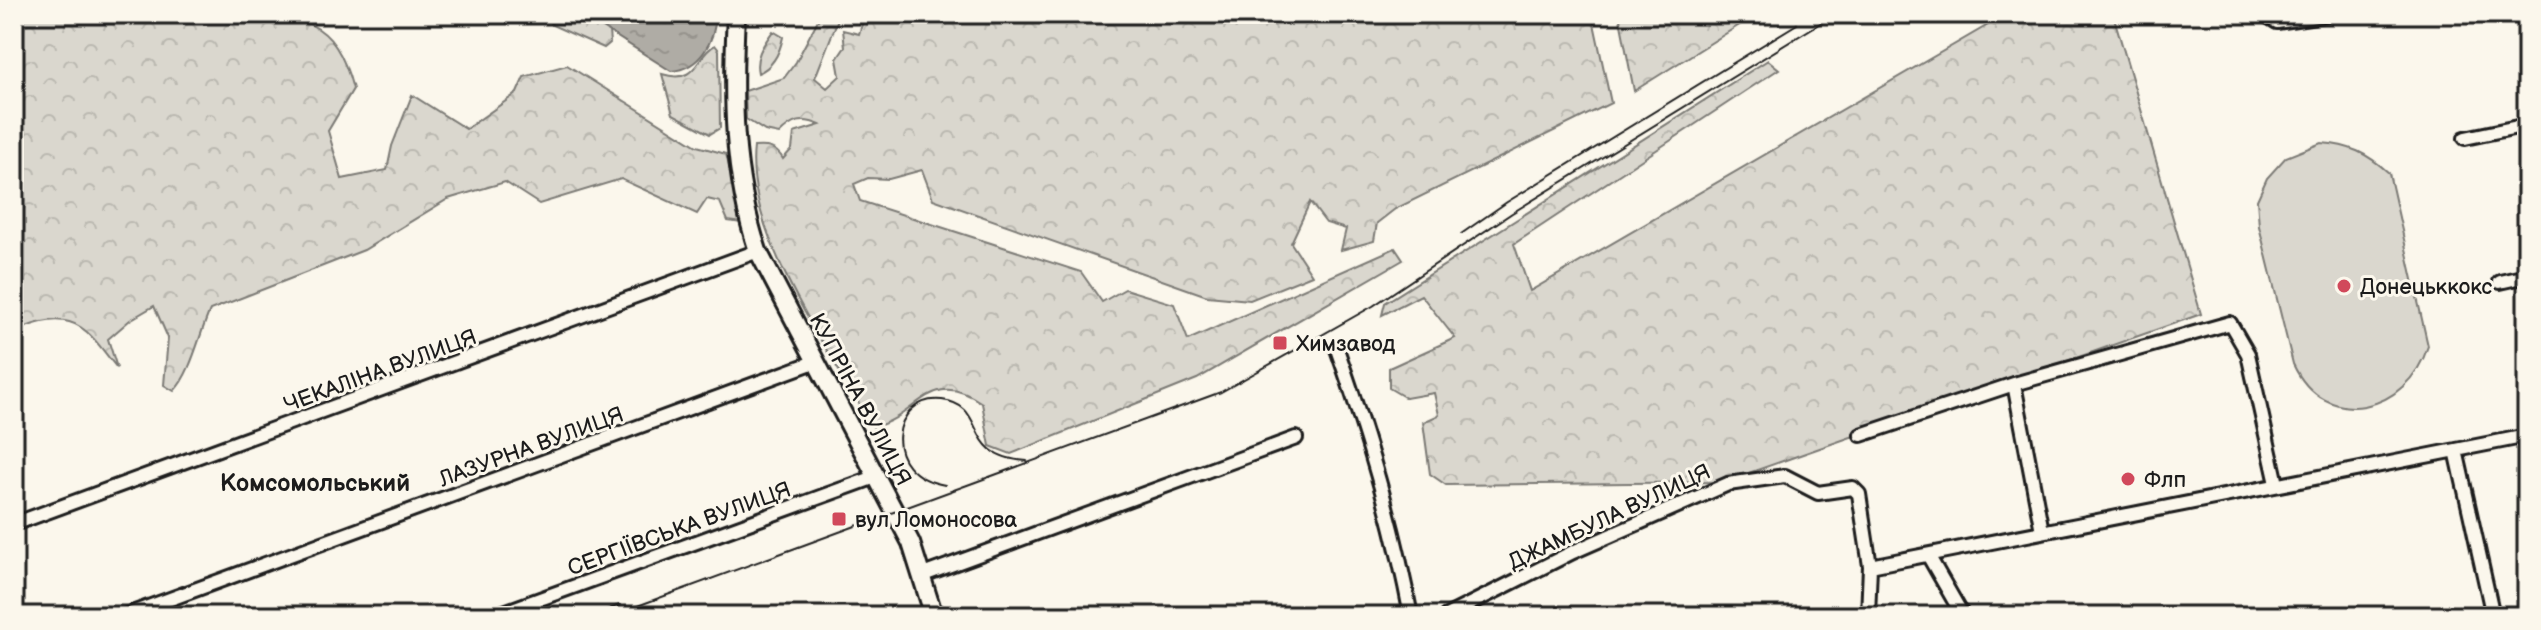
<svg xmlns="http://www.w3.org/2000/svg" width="2541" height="630" viewBox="0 0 2541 630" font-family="'Balsamiq Sans',sans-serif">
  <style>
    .forest { fill: url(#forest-crowns); stroke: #7b7a75; stroke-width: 2 }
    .pitch { fill: #dad7ce; stroke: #7b7a75; stroke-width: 2 }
    .water { fill: url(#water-ripples); stroke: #74726e; stroke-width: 2 }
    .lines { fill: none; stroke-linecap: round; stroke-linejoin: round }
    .street-casing { stroke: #1c1c1c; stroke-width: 18 }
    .secondary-casing { stroke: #1c1c1c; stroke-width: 22 }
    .street { stroke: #fbf7ec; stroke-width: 12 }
    .secondary { stroke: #fbf7ec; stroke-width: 16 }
    .tram { stroke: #1c1c1c; stroke-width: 2 }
    .poi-dot { fill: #d1495b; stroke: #fbf7ec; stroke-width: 3 }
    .labels { text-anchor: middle; stroke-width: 6; stroke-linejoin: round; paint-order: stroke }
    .poi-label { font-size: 22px; fill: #1c1c1c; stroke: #fbf7ec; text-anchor: start }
    .street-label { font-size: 22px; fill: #1c1c1c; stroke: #fbf7ec }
    .neighbourhood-label { font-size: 24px; font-weight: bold; fill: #1c1c1c; stroke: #fbf7ec }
  </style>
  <defs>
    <pattern id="forest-crowns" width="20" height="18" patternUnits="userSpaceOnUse" patternTransform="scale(2)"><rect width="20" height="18" fill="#dad7ce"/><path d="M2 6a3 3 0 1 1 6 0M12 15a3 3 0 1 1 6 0" fill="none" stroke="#bab8b0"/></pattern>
    <pattern id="water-ripples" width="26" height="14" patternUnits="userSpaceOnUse" patternTransform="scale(2)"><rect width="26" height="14" fill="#afaca5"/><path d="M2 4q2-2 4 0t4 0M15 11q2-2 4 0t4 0" fill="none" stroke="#96938d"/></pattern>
  </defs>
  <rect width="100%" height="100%" fill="#fbf7ec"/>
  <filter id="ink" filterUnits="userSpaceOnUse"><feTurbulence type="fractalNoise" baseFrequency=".0125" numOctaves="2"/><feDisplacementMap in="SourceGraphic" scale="16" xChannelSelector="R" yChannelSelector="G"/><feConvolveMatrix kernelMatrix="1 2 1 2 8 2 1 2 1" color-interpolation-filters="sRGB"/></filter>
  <g filter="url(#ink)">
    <!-- forest -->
    <path class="forest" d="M 14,14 L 231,14 L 236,21 C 302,14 334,17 353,89 L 328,131 L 342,179 L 387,170 L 392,146 L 412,95 L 466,129 L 517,93 L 524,77 L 567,65 L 697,146 L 726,154 L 743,223 L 728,221 L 720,202 L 707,199 L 697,214 L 621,179 L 539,204 L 505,182 L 448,199 L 364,250 L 210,310 C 199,335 191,374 174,391 L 164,385 L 168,338 L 154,306 L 130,320 L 108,339 L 117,368 C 94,340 82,313 42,322 C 30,325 23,327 14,336 Z
      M 546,14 L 595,23 L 609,31 L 610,43 L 604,48 L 552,25 Z
      M 821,14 L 840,14 L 815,78 L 827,88 L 840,76 L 837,59 L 845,47 L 843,30 L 859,34 L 865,14 L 1592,14 L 1611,103 L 1395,209 L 1377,223 L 1374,241 L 1341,250 L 1346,229 L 1326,223 L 1310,202 L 1291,243 L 1312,275 L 1250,300 L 1207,296 L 933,199 L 922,170 L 889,179 L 868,178 L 854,184 L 860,201 L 1081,272 L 1102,302 L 1125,289 L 1174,304 L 1188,340 L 1395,248 L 1403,260 L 1197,379 L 1011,454 L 990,446 L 982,403 C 929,366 919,417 873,427 C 831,354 744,233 754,147 C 768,146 776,147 783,159 L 792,149 L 794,133 L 820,125 C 802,117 792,121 779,134 L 765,131 L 746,119 L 745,91 L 784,78 L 796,62 Z
      M 1619,14 L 1757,14 L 1634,91 Z
      M 2007,14 L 2113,14 L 2201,314 L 1723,482 L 1446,485 L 1430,474 L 1423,422 L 1439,415 L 1434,393 L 1406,398 L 1389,388 L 1389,368 L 1455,338 L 1421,295 L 1382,315 L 1385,303 L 1768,60 L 1779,69 L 1514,244 L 1530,291 Z
      M 773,31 L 783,37 C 780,52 773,67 758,73 C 754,56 764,44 773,31 Z
      M 715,45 L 719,50 L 720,128 L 710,134 L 673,114 L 662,74 C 698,85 695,56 715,45 Z"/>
    <!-- pitch -->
    <path class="pitch" d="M 2321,143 C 2350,145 2367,153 2389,173 L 2428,346 C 2407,413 2325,433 2293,364 L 2259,226 L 2257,200 L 2267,178 L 2286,157 Z"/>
    <!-- water -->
    <path class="water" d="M 561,14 L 716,14 C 715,40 701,69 671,71 L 595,23 Z"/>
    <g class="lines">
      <defs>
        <path id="street" d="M 2264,14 L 2277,22 L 2329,14
          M 2465,138 L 2527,125
          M 2500,282 L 2527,276
          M 1337,349 C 1368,437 1394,524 1411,616
          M 2014,384 L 2042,531
          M 1861,435 L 2014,384 L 2230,323 L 2248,354 L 2277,484
          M 2456,450 L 2493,616
          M 14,524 L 758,251
          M 1928,555 L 1963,616
          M 1870,566 L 2527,436
          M 923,575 L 1296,438
          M 124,616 L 817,361
          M 493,616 L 878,476
          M 1446,616 L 1573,552 L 1728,484 L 1785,476 L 1818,493 L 1853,488 L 1859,494 L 1870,566 L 1868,616"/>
        <path id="secondary" d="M 736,14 C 732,96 732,173 758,251 L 911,543 L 934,616"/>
      </defs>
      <!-- street casing -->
      <use href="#street" class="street-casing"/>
      <!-- secondary casing -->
      <use href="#secondary" class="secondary-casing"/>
      <!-- street -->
      <use href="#street" class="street"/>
      <!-- secondary -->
      <use href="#secondary" class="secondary"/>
      <!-- tram -->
      <path class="tram" d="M 1461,234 L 1507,202 L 1797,24
        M 945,485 C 877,474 892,394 942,400 C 991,406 958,456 1027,461
        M 590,616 L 620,605
        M 610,616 L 1221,392 L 1373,306 L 1512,213 L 1835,14"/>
    </g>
  </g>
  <!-- markers -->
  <g class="poi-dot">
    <circle cx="2344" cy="286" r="8"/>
    <rect x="1272" y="335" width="16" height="16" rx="4"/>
    <circle cx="2128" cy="479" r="8"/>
    <rect x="831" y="511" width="16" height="16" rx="4"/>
  </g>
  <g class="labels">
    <!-- poi labels -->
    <g class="poi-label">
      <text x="2360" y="294">Донецьккокс</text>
      <text x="1296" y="351">Химзавод</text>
      <text x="2144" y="487">Флп</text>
      <text x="855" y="527">вул Ломоносова</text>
    </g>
    <!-- street labels -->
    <g class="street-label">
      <text transform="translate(380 370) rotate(-20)" y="8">ЧЕКАЛІНА ВУЛИЦЯ</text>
      <text transform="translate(861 399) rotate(62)" y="8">КУПРІНА ВУЛИЦЯ</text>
      <text transform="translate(531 446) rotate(-20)" y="8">ЛАЗУРНА ВУЛИЦЯ</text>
      <text transform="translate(1609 516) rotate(-25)" y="8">ДЖАМБУЛА ВУЛИЦЯ</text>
      <text transform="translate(679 528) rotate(-20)" y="8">СЕРГІЇВСЬКА ВУЛИЦЯ</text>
    </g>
    <!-- neighbourhood labels -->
    <g class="neighbourhood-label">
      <text x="315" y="491">Комсомольський</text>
    </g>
  </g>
  <!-- margin -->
  <rect width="2541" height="630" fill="none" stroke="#fbf7ec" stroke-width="48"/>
  <rect x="24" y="24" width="2493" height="582" fill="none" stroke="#1c1c1c" stroke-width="3" filter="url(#ink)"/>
</svg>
